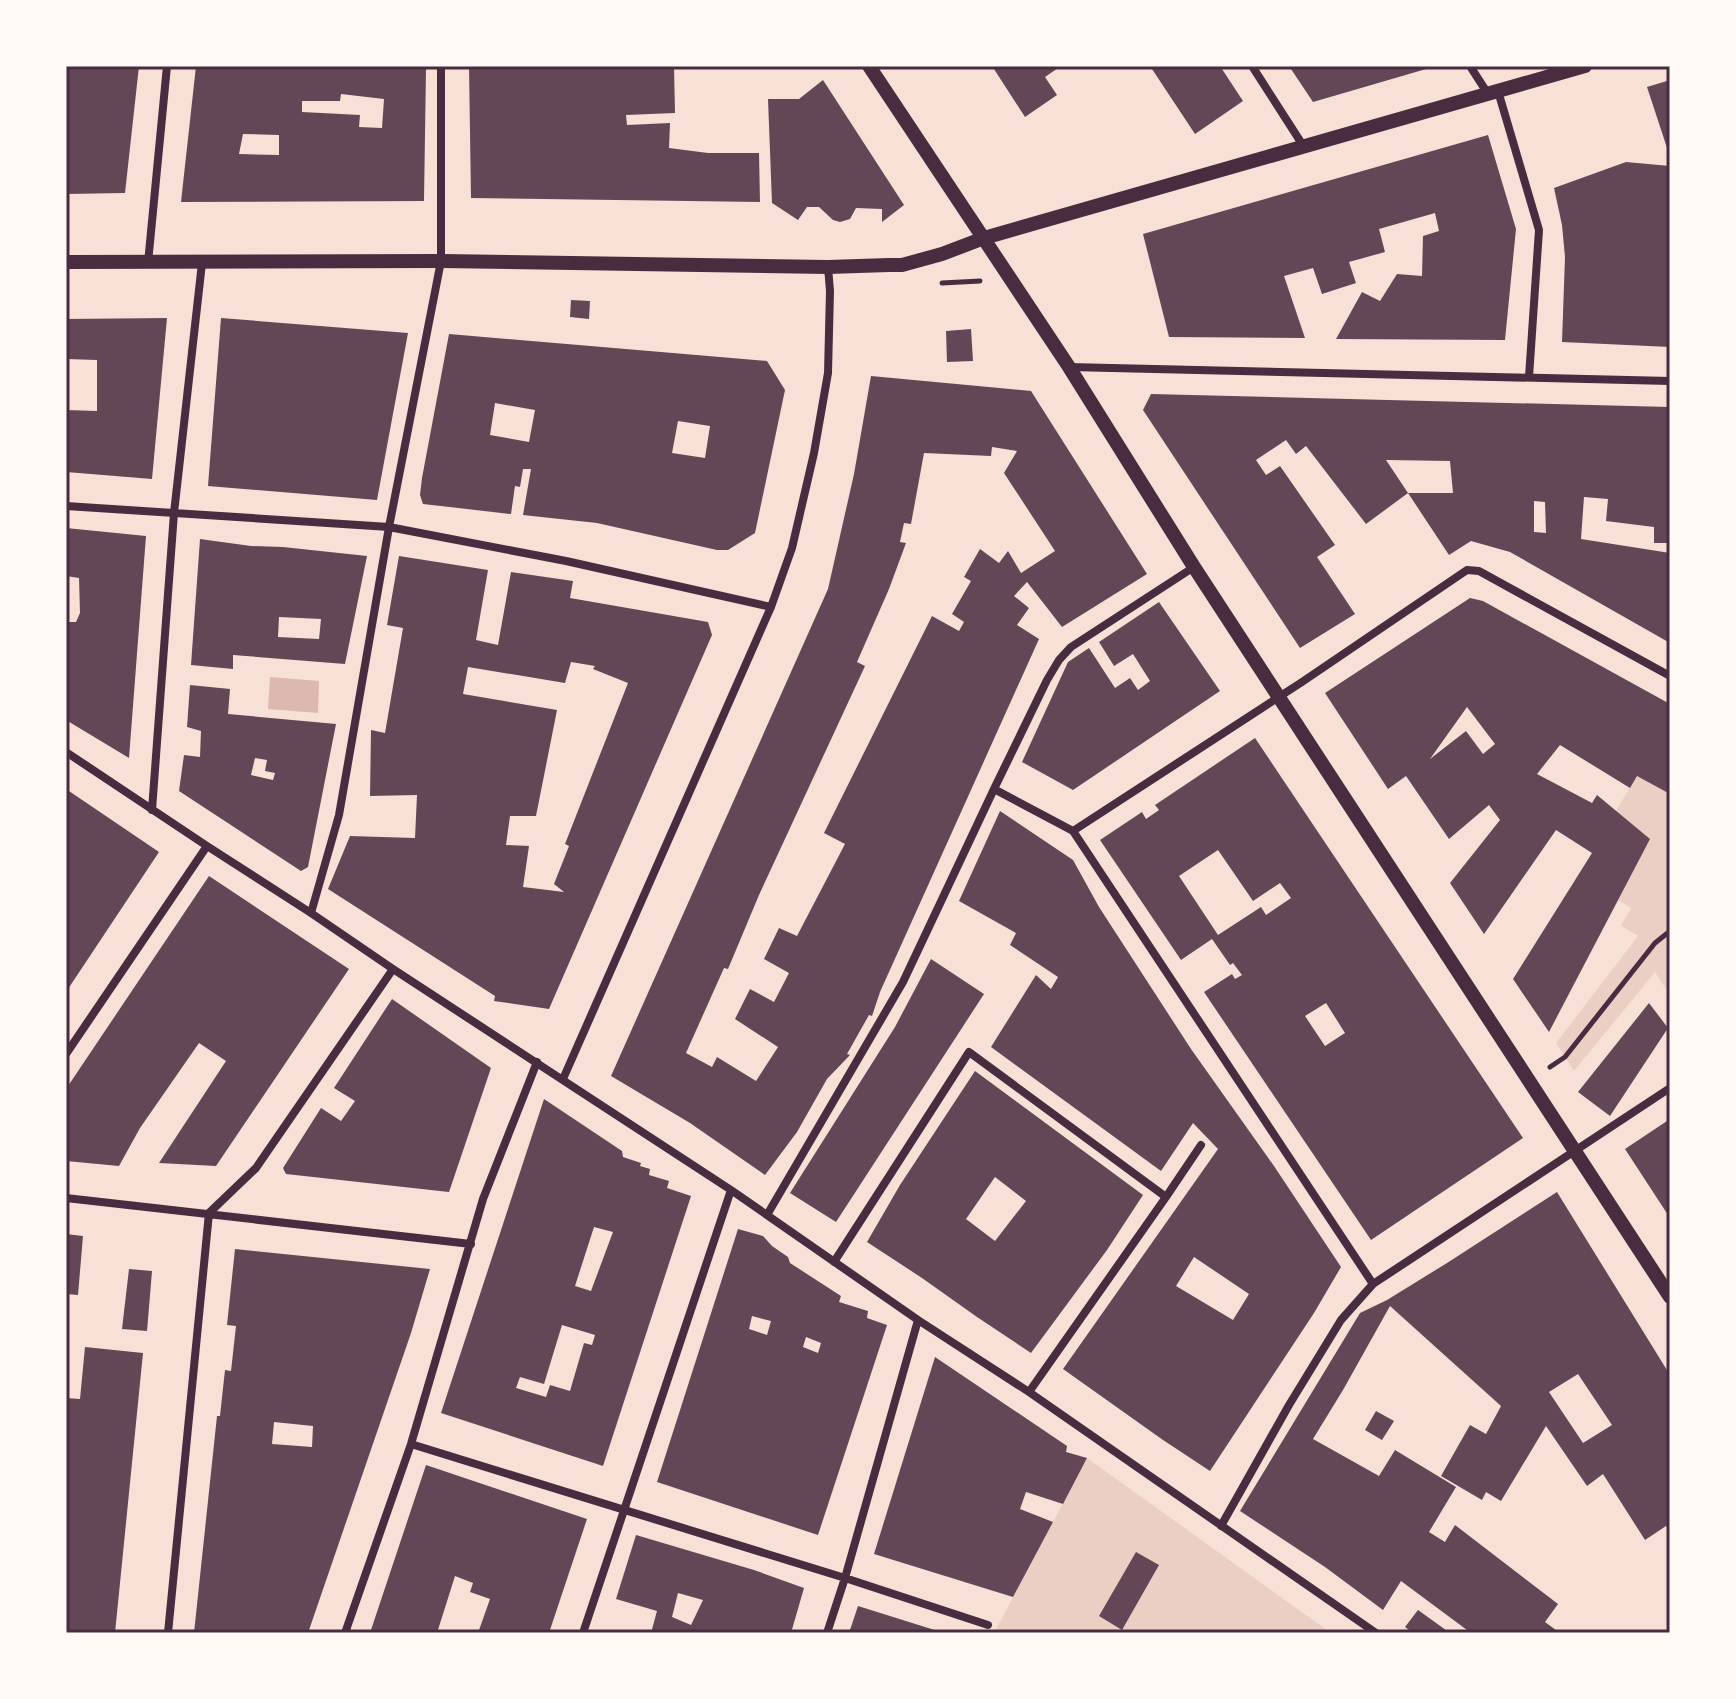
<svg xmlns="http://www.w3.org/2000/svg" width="1736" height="1699" viewBox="0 0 1736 1699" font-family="'PT Sans Narrow',sans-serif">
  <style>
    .green { fill: #ebcfc5 }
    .water { fill: #dcb8b0 }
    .building { fill: #644757; fill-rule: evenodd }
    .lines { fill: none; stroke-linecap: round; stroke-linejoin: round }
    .path { stroke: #4a2c40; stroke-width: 5 }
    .minor { stroke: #4a2c40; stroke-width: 8 }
    .tertiary { stroke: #4a2c40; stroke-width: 14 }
    .neatline { fill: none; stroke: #4a2c40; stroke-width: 3 }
  </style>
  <rect width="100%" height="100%" fill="#f7e1d7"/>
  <!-- green -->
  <path class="green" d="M 1637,776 L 1670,794 L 1670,990 L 1668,992 L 1655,972 L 1574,1071 L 1556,1043 L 1638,936 L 1621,926 L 1631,908 L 1618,900 L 1616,811 Z
    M 1087,1458 L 1331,1633 L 994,1633 Z"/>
  <!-- water -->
  <path class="water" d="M 270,677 L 319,681 L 318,713 L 268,709 Z"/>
  <!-- building -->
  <path class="building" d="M 66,66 L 139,66 L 125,193 L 66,194 Z
    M 196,66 L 420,66 L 426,68 L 424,201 L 181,202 ZM 341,94 L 384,99 L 382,128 L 359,127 L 360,115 L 302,112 L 302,101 L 340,101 ZM 243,134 L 279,135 L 279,155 L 239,154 Z
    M 469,66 L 674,66 L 675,113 L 626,115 L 627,125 L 670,123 L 669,148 L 708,153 L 759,153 L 760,202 L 471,198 Z
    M 992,66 L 1061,66 L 1045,77 L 1057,95 L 1025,117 Z
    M 1150,66 L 1220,66 L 1243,101 L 1195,134 Z
    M 1289,66 L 1433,66 L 1433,67 L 1313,102 Z
    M 823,80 L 904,205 L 882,222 L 882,209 L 856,208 L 850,219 L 840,222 L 833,220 L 819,207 L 807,207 L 798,220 L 772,203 L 768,99 L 799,99 Z
    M 1670,80 L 1670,154 L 1669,154 L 1647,87 Z
    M 1488,135 L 1516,229 L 1505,340 L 1336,339 L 1362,292 L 1380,301 L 1397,274 L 1422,276 L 1423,236 L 1439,231 L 1435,213 L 1379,229 L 1385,252 L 1349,262 L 1356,283 L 1322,294 L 1313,268 L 1284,276 L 1305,338 L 1169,337 L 1143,234 Z
    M 1626,162 L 1670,166 L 1670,347 L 1562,342 L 1565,257 L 1562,225 L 1554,188 Z
    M 571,300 L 590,301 L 589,319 L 570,317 Z
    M 167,318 L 152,479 L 66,472 L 66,410 L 97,411 L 97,360 L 66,359 L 66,319 Z
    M 221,318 L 408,333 L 377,500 L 208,486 Z
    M 971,329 L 973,361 L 947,362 L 946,331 Z
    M 449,334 L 767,361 L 785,390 L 755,533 L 728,550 L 717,550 L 597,523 L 523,515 L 531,469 L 523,469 L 520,487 L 515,486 L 511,514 L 423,504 L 420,495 L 422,478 ZM 495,403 L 535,410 L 529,442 L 490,435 ZM 678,421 L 710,426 L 705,458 L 672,453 Z
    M 871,376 L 1031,391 L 1147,574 L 1062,627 L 1027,582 L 1014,596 L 1029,608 L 1017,625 L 1039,639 L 880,992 L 872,1016 L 869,1015 L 847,1054 L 850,1055 L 827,1079 L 797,1132 L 765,1175 L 690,1123 L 611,1076 L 828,589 L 854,474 ZM 992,447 L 1017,451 L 1004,473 L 1055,551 L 1021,573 L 1008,551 L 999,563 L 980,549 L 964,577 L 971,581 L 952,614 L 964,622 L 959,631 L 932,616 L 824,833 L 845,844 L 797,936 L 779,928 L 764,959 L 789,973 L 774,1002 L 750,989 L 735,1019 L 778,1047 L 756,1081 L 717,1057 L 712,1067 L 686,1053 L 724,968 L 728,969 L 759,895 L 865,666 L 857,662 L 889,589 L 906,543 L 900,542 L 904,523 L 911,524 L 924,453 L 991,456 Z
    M 1151,394 L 1670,407 L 1670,543 L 1654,543 L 1654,527 L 1606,521 L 1608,499 L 1584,497 L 1581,539 L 1670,553 L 1670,643 L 1510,552 L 1471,541 L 1449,555 L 1408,493 L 1453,493 L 1450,461 L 1386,460 L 1408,493 L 1366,524 L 1306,446 L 1296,454 L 1286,440 L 1256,460 L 1266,475 L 1280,466 L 1335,545 L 1317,557 L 1355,614 L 1300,648 L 1143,410 ZM 1534,501 L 1545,502 L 1546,533 L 1534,532 Z
    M 66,528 L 146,536 L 129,758 L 66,720 L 66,622 L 76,622 L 80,613 L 79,578 L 66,576 Z
    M 200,539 L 251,546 L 283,547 L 367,556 L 345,664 L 233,655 L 233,669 L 191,665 ZM 279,617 L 321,619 L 319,639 L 278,637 Z
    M 399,556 L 488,570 L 476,640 L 498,645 L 511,572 L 573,581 L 570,598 L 708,622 L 712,635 L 549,1009 L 494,1001 L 495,996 L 328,889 L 350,836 L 415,838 L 417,795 L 370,796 L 371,730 L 385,733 L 403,628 L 387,625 ZM 571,662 L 595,666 L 593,669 L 628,683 L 565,844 L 569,846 L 554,884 L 564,892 L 523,887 L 529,846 L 506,845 L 510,816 L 536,816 L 557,710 L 463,694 L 468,667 L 565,683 Z
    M 1470,598 L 1483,601 L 1670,704 L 1670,794 L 1637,776 L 1630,788 L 1560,745 L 1537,774 L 1592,803 L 1597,795 L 1650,839 L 1549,1032 L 1513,979 L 1592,853 L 1556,830 L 1484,934 L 1450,883 L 1500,820 L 1489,805 L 1449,839 L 1406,776 L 1388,789 L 1325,693 ZM 1467,707 L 1495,744 L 1483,754 L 1466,731 L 1430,759 Z
    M 1159,602 L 1220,691 L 1073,790 L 1022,762 L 1068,662 L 1089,648 L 1115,688 L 1130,678 L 1138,690 L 1150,681 L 1133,654 L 1114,666 L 1099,642 Z
    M 190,685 L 230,689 L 228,714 L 336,724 L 308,867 L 301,871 L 179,791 L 184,755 L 200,757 L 201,731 L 187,727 ZM 255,758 L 267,760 L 265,771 L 275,773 L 273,780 L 251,775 Z
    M 1255,738 L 1523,1138 L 1371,1240 L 1204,992 L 1232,974 L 1235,979 L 1242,975 L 1233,963 L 1230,965 L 1212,939 L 1181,960 L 1100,840 L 1142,812 L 1146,819 L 1159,810 L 1155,805 ZM 1218,850 L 1253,901 L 1280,883 L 1291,898 L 1266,915 L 1261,907 L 1218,935 L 1179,876 ZM 1326,1003 L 1345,1033 L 1325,1046 L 1305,1016 Z
    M 66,789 L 159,852 L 66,992 Z
    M 1000,811 L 1073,860 L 1099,907 L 1191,1049 L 1274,1166 L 1341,1267 L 1314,1313 L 1210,1471 L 1163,1440 L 1063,1369 L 1218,1149 L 1193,1123 L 1161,1171 L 991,1047 L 1036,975 L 1051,989 L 1058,977 L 1010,945 L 1016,933 L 959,901 ZM 1194,1257 L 1249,1294 L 1233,1320 L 1176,1286 Z
    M 209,876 L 349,969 L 216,1166 L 159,1163 L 226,1061 L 199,1043 L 140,1128 L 119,1166 L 66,1161 L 66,1089 Z
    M 931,959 L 984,994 L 836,1222 L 790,1193 L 895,1027 Z
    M 392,999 L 491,1068 L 449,1192 L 286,1174 L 283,1168 L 321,1108 L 341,1121 L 355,1101 L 334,1088 Z
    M 1649,1003 L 1668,1028 L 1610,1116 L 1578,1092 Z
    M 975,1071 L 1143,1195 L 1107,1250 L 1031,1353 L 977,1317 L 922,1278 L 867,1242 L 900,1185 ZM 995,1177 L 1026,1201 L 995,1241 L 966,1219 Z
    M 544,1099 L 622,1151 L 623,1157 L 641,1163 L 640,1166 L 650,1169 L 649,1175 L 669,1181 L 667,1188 L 691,1196 L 603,1466 L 441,1413 ZM 594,1227 L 613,1232 L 591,1291 L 575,1286 ZM 562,1325 L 595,1335 L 592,1345 L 584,1343 L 570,1391 L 550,1385 L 546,1397 L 516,1388 L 520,1377 L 544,1384 Z
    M 1670,1119 L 1670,1218 L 1625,1149 Z
    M 1557,1192 L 1670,1375 L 1670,1532 L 1666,1526 L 1645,1540 L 1603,1474 L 1587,1486 L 1546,1426 L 1501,1501 L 1486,1492 L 1482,1500 L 1441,1476 L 1470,1425 L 1486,1434 L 1501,1406 L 1390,1306 L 1343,1390 L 1313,1439 L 1379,1476 L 1395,1450 L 1456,1487 L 1429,1532 L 1445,1542 L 1455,1525 L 1558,1604 L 1545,1622 L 1560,1633 L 1471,1633 L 1401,1581 L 1383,1610 L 1325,1567 L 1240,1511 L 1360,1313 L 1387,1300 L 1447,1263 ZM 1578,1374 L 1612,1425 L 1583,1443 L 1549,1392 Z
    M 738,1229 L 763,1236 L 772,1246 L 788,1257 L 790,1263 L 841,1296 L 839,1302 L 868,1311 L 867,1318 L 887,1325 L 818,1535 L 657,1482 ZM 752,1316 L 771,1321 L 767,1335 L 749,1329 ZM 806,1337 L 821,1343 L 818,1353 L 803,1347 Z
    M 66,1234 L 83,1236 L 78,1295 L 66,1294 Z
    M 235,1249 L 430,1269 L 411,1333 L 308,1633 L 194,1633 L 217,1416 L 220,1416 L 225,1370 L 231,1371 L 236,1326 L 227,1325 ZM 274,1422 L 313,1426 L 312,1447 L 272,1444 Z
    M 129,1269 L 152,1271 L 147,1331 L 122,1329 Z
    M 85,1347 L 143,1353 L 115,1633 L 66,1633 L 66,1398 L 80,1399 Z
    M 935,1357 L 1067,1446 L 1066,1452 L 1087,1458 L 1063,1504 L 1026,1492 L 1020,1509 L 1053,1522 L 1013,1597 L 874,1554 Z
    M 1376,1411 L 1394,1421 L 1382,1440 L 1365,1430 Z
    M 426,1465 L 587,1519 L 549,1633 L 478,1633 L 490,1599 L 470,1592 L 473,1583 L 455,1576 L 437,1633 L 370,1633 Z
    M 636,1535 L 754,1570 L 804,1588 L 791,1633 L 651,1633 L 657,1611 L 616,1599 ZM 678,1593 L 703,1600 L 691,1625 L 672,1617 Z
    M 1136,1552 L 1159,1565 L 1122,1630 L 1099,1616 Z
    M 858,1606 L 941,1632 L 941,1633 L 849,1633 Z
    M 1418,1610 L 1450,1633 L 1413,1633 L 1405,1627 Z"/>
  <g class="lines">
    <!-- path -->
    <path class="path" d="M 942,283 L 980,281
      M 1550,1067 L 1565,1057 L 1655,943 L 1670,931"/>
    <!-- minor -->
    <path class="minor" d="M 1252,66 L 1304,147
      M 1470,66 L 1488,94
      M 1498,91 L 1539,230 L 1529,377
      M 148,263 L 167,66
      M 1069,367 L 1670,381
      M 66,506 L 389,527 L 566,561 L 771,607
      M 66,752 L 207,846 L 311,913 L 393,969 L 731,1190 L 918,1320 L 1029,1392 L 1376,1633
      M 994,789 L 1073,831
      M 152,810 L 174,513 L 202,263
      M 311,913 L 339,815 L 389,527 L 441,261 L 441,66
      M 66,1054 L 207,846
      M 563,1079 L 771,607 L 792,548 L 814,453 L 828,373 L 830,291 L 828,267
      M 1166,1197 L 1201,1145
      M 66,1198 L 471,1244
      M 767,1215 L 903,982 L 994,789 L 1047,680 L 1059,660 L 1071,647 L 1194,567
      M 834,1262 L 969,1052 L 1166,1197 L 1029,1392
      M 1373,1284 L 1073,831 L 1302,682 L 1467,570 L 1479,571 L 1670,676
      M 411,1444 L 845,1578 L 988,1625
      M 1221,1526 L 1289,1405 L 1341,1320 L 1373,1284 L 1670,1088
      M 168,1633 L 209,1213 L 256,1168 L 393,969
      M 345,1633 L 411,1444 L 483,1199 L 537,1062
      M 583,1633 L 731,1190
      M 827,1633 L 845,1578 L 918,1320"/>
    <!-- tertiary -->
    <path class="tertiary" d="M 869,66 L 1069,367 L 1194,567 L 1670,1297
      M 66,262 L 441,261 L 828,267 L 889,265 L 902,265 L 942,254 L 984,238 L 1585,66"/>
  </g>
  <!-- border -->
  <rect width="1736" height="1699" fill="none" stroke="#fffaf5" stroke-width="136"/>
  <rect x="68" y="68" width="1600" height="1563" class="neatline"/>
</svg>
